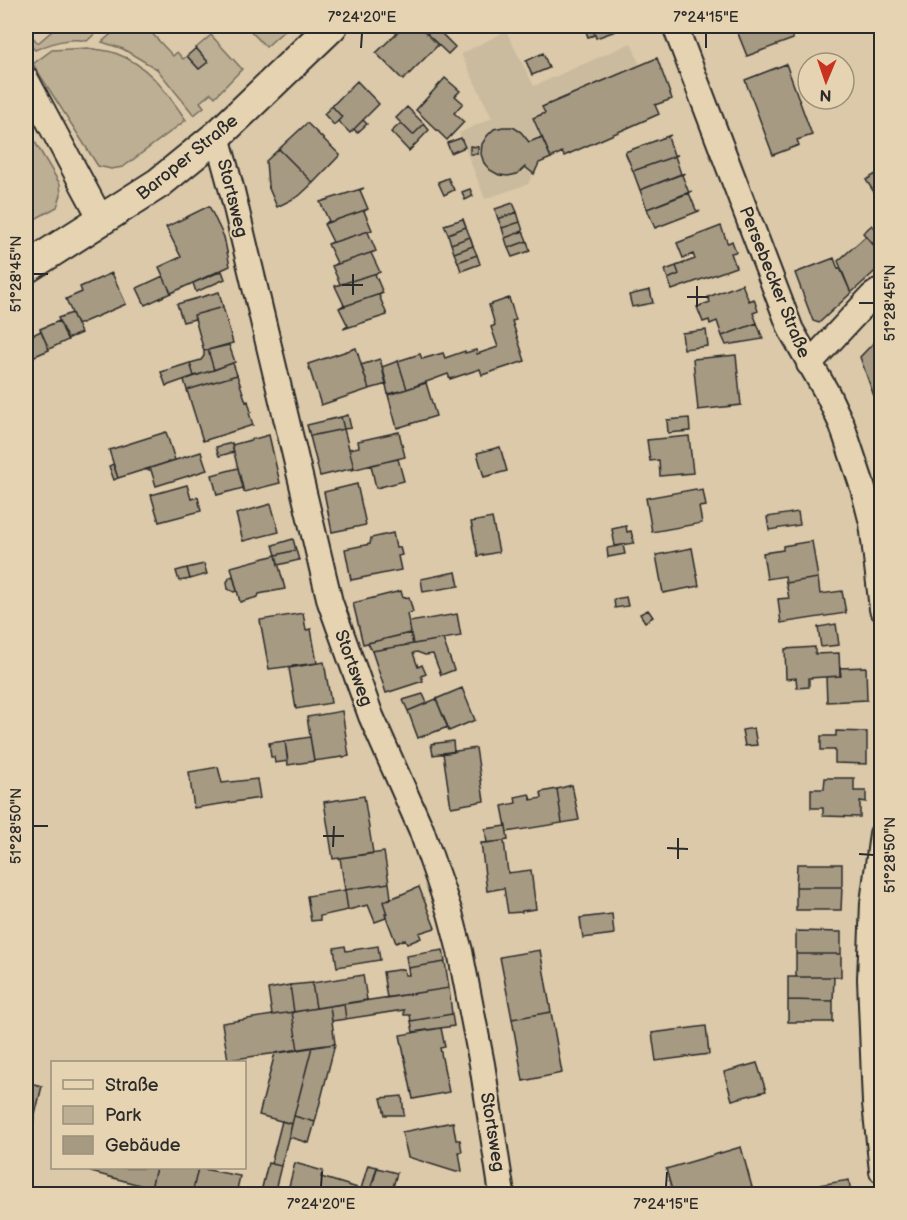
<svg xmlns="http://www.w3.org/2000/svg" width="907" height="1220" viewBox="0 0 907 1220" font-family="'Balsamiq Sans',sans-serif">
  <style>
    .built { fill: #cbbb9e }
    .green { fill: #bdaf94; stroke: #746d60; stroke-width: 1.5 }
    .building { fill: #a79a83; stroke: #2b2b2b; stroke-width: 1.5 }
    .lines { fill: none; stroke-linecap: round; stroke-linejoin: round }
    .minor-casing { stroke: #2b2b2b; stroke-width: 28 }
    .major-casing { stroke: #2b2b2b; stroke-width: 34 }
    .minor { stroke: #e6d3b1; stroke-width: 24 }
    .major { stroke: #e6d3b1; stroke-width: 30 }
    .ticks { fill: none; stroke: #2b2b2b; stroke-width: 2 }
    .labels { text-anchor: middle; stroke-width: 4.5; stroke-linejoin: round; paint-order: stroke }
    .street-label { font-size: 18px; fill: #2b2b2b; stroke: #e6d3b1 }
    .neatline { fill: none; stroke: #2b2b2b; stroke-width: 2 }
    .ticks-label { font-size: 15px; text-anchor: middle; fill: #2b2b2b }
  </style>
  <rect width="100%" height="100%" fill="#dbc9a9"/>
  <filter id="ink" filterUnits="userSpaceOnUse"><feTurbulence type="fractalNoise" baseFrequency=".0167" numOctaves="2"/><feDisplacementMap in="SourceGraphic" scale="12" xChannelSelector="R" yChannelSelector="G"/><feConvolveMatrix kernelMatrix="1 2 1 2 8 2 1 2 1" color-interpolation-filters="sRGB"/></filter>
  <g filter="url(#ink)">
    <!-- built -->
    <path class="built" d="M 506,31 L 534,86 L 631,43 L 640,65 L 543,107 L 551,158 L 539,163 L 528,184 L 485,199 L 459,133 L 492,118 L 461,54 Z"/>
    <!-- green -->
    <path class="green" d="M 58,26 L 103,26 L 87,41 C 68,37 52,43 35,50 L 26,41 L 26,30 L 38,43 Z
      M 120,26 L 145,26 L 173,56 L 177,52 L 183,59 L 187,56 L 199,69 L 208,62 L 196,48 L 211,35 L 242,69 L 215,97 L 211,93 L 200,102 L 204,107 L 194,115 L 157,69 L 123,49 L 102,42 Z
      M 246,26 L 284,26 L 287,28 L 266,47 Z
      M 88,48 C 97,50 107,50 115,53 C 149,65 167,93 186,120 L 123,167 L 111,169 L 98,166 L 33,64 L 52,50 Z
      M 26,127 L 60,184 L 61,195 L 57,207 L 26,224 Z"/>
    <!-- building -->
    <path class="building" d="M 189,26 L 206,26 L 197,34 Z
      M 404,26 L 419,26 L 438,45 L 403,80 L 376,53 Z
      M 434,26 L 455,47 L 448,54 L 427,34 Z
      M 584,26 L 592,26 L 595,35 L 588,37 Z
      M 592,26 L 626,26 L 627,27 L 596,38 Z
      M 735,26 L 789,26 L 793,39 L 747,56 Z
      M 196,48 L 208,62 L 199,69 L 187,56 Z
      M 543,53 L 549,68 L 532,75 L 526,61 Z
      M 657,58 L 672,99 L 655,105 L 659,114 L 564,156 L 562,152 L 551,158 L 533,118 L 545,113 L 542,107 Z
      M 786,64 L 812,135 L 797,140 L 799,145 L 773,155 L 745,80 Z
      M 445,78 L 460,91 L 455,96 L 463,103 L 454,113 L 464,122 L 447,140 L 416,110 Z
      M 357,81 L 379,104 L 350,133 L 338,121 L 342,117 L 332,106 Z
      M 332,106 L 342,117 L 334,125 L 324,114 Z
      M 407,107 L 424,124 L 413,135 L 396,118 Z
      M 363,120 L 367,124 L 357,133 L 354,129 Z
      M 307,123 L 340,155 L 313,183 L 279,149 Z
      M 401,123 L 413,135 L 424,124 L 429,130 L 409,151 L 391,132 Z
      M 503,127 L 513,127 L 521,132 L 529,142 L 542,137 L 551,158 L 539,163 L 534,174 L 525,167 L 517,174 L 508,176 L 499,175 L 490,170 L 484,163 L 481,154 L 482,144 L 487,136 L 494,129 Z
      M 671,135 L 668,137 L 674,155 L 678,155 L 633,171 L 625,152 Z
      M 461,138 L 465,147 L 451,153 L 447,143 Z
      M 470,146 L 478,147 L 478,154 L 470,154 Z
      M 279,149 L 313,183 L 299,196 L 277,207 L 268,186 L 266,161 Z
      M 675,156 L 681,174 L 640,190 L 633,171 Z
      M 882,170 L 882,187 L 874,192 L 866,180 Z
      M 685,173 L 682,175 L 689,193 L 647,209 L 640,190 Z
      M 448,178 L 454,190 L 444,195 L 438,182 Z
      M 364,188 L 360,190 L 368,209 L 324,224 L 329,221 L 320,202 Z
      M 470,189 L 473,196 L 465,200 L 462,192 Z
      M 692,191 L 689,193 L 696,210 L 699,211 L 655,228 L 647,209 Z
      M 513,203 L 517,212 L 498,219 L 495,209 Z
      M 209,206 L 224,237 L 230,266 L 171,293 L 159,267 L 181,257 L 166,227 Z
      M 368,209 L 364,211 L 372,230 L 328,244 L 333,242 L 324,224 Z
      M 517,212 L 520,222 L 502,228 L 498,219 Z
      M 463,219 L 466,227 L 448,234 L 444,225 Z
      M 520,222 L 523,231 L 505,238 L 502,228 Z
      M 872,225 L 882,235 L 882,245 L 877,249 L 863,233 Z
      M 721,226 L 727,242 L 728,243 L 732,241 L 736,252 L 731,253 L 736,267 L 672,290 L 668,279 L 679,274 L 676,266 L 695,259 L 693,254 L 683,258 L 677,243 Z
      M 466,227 L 470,237 L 451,244 L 448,234 Z
      M 372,230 L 368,232 L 376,251 L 332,266 L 337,263 L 328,244 Z
      M 523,231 L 527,241 L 508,248 L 505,238 Z
      M 866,236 L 882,253 L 882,265 L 851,293 L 838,261 Z
      M 470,237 L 473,246 L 454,253 L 451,244 Z
      M 527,241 L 530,251 L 512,257 L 508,248 Z
      M 473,246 L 477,255 L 458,262 L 454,253 Z
      M 376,251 L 371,253 L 380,272 L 335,286 L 340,284 L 332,266 Z
      M 477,255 L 480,264 L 461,271 L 458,262 Z
      M 834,258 L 838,269 L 840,268 L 851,293 L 819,323 L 813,321 L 795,273 Z
      M 676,266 L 679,274 L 668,279 L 665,270 Z
      M 222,271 L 225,279 L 196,292 L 193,283 Z
      M 380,272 L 375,274 L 383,293 L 339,308 L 344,305 L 335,286 Z
      M 112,273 L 126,304 L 77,325 L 66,299 L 82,292 L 80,287 Z
      M 163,276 L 171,293 L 145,305 L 137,288 Z
      M 742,284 L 748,299 L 749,301 L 754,299 L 758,311 L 753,313 L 757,323 L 722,336 L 717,321 L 710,324 L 709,320 L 703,322 L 697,307 L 710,302 L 708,297 Z
      M 650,290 L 653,303 L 632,307 L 629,295 Z
      M 219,292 L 223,307 L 194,315 L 195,319 L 183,322 L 177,304 Z
      M 383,293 L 379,295 L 387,315 L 343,329 L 348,326 L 339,308 Z
      M 509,298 L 516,320 L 512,321 L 525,361 L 482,375 L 480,369 L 450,379 L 448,374 L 407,389 L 398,361 L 420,354 L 422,359 L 443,353 L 445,358 L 465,351 L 465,353 L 476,350 L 477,354 L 498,347 L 491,327 L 495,325 L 489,305 Z
      M 223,307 L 233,343 L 204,351 L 194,315 Z
      M 72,313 L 81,333 L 67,339 L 58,318 Z
      M 59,321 L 68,340 L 49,349 L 40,329 Z
      M 757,323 L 763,339 L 726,345 L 722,336 Z
      M 706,330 L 708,346 L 684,349 L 682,333 Z
      M 41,331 L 49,350 L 30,358 L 26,347 L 26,338 Z
      M 882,334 L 882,394 L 874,396 L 860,357 Z
      M 229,345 L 235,362 L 214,370 L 208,350 Z
      M 356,348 L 369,389 L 321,405 L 308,364 Z
      M 208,350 L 214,370 L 194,376 L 190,363 L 201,360 L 204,356 L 204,351 Z
      M 736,355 L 741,405 L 698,410 L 693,359 Z
      M 380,359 L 387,384 L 369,389 L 361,365 Z
      M 398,361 L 407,389 L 388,394 L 382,367 Z
      M 190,363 L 194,376 L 166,386 L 161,372 Z
      M 233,363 L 237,375 L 187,390 L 184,380 Z
      M 237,375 L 246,402 L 248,401 L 251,412 L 249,413 L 253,425 L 203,441 L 187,390 Z
      M 426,383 L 436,416 L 397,428 L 388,395 Z
      M 348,415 L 351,428 L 344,429 L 341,417 Z
      M 341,417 L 344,429 L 310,436 L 307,425 Z
      M 689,418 L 690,431 L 668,433 L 667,420 Z
      M 344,429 L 354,468 L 320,476 L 310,436 Z
      M 166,432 L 175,460 L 118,478 L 109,450 Z
      M 399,432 L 405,457 L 352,470 L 354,468 L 349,449 L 359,447 L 358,441 Z
      M 269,435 L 280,483 L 244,492 L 232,445 Z
      M 689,436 L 693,473 L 660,476 L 659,460 L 650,461 L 647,440 Z
      M 232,443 L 234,452 L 219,456 L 216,447 Z
      M 500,447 L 507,471 L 484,477 L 477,453 Z
      M 201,452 L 207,470 L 156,486 L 151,470 L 144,470 Z
      M 398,459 L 404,481 L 376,488 L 371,465 Z
      M 113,464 L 118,478 L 114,480 L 109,466 Z
      M 238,468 L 243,488 L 217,495 L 212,475 Z
      M 357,484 L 366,525 L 332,532 L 324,492 Z
      M 187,485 L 191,499 L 198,497 L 201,511 L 159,522 L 151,495 Z
      M 696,489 L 697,491 L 703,490 L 706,506 L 699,507 L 702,523 L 652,532 L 646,498 Z
      M 271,504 L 279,532 L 243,541 L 236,514 Z
      M 798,512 L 800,525 L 769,530 L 767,517 Z
      M 492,518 L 499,552 L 478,556 L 471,522 Z
      M 626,526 L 627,532 L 631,531 L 634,543 L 615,546 L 612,529 Z
      M 393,533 L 396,548 L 400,547 L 402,555 L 398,556 L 401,570 L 351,580 L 345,549 L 370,544 L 371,538 Z
      M 293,539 L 296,550 L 276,555 L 273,545 Z
      M 812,541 L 818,578 L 786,583 L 785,576 L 767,579 L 763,553 L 783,550 L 783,546 Z
      M 623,545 L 625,554 L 608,557 L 607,548 Z
      M 692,548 L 699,586 L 663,593 L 656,555 Z
      M 296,550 L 299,560 L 278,565 L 276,555 Z
      M 276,555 L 285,589 L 259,594 L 258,597 L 240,602 L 231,567 Z
      M 204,564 L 207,574 L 190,579 L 187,568 Z
      M 187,568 L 190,579 L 179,581 L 176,571 Z
      M 456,572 L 459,586 L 423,592 L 421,579 Z
      M 233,576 L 237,591 L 234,592 L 228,589 L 227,582 L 230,577 Z
      M 818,578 L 820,594 L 842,591 L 846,613 L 781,623 L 778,599 L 789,598 L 786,583 Z
      M 401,591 L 403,598 L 409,597 L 413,612 L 407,614 L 411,633 L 363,644 L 353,603 Z
      M 626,597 L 628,606 L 615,608 L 614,599 Z
      M 648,610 L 653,617 L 645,622 L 640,614 Z
      M 303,613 L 306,630 L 311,629 L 317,663 L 269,669 L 260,620 Z
      M 457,614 L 461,636 L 413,644 L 409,622 Z
      M 836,624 L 839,645 L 821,647 L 818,627 Z
      M 410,633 L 413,644 L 372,651 L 368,643 Z
      M 443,639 L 454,670 L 441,675 L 433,654 L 425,655 L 417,652 L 413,653 L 418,667 L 422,665 L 426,674 L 421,676 L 423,681 L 386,693 L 372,651 Z
      M 815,647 L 815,654 L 839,653 L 840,676 L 809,678 L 809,687 L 797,688 L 796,678 L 786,679 L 785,649 Z
      M 324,662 L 331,703 L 296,709 L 289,668 Z
      M 866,667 L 867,700 L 827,702 L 826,677 L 841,676 L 840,668 Z
      M 462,688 L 475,720 L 449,731 L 436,699 Z
      M 423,694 L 427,703 L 408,711 L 403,700 Z
      M 436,699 L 448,727 L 418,738 L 408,711 Z
      M 342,711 L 349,756 L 314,761 L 307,717 Z
      M 754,728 L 757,745 L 745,746 L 742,730 Z
      M 836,731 L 867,732 L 867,764 L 835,763 L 835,750 L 821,750 L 821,736 L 836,736 Z
      M 310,737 L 314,761 L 288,765 L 285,741 Z
      M 285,741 L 288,761 L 275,763 L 274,757 L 271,757 L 269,743 Z
      M 453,741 L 454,752 L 433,755 L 431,744 Z
      M 476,748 L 484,801 L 451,807 L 443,753 Z
      M 218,767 L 222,783 L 257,779 L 260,798 L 194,808 L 189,772 Z
      M 825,778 L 854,778 L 854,791 L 866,791 L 866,802 L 860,801 L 860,817 L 823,816 L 823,808 L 811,808 L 811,789 L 824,789 Z
      M 572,785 L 579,820 L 562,823 L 557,789 Z
      M 557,789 L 562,823 L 507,832 L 502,806 L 516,803 L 515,797 L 529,794 L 531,800 L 542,798 L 541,792 Z
      M 364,796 L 373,853 L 333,859 L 324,802 Z
      M 506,826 L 508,840 L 487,843 L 485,829 Z
      M 504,841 L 508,873 L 531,870 L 536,909 L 522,911 L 522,912 L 508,913 L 504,888 L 487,891 L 481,843 Z
      M 384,852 L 389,883 L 345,890 L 340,858 Z
      M 797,864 L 842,864 L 842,887 L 796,887 Z
      M 389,883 L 391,898 L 383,902 L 387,914 L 385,914 L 386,918 L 375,922 L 368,905 L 348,910 L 345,890 Z
      M 419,887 L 435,928 L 419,933 L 421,938 L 407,944 L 405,939 L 396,943 L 385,914 L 387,914 L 383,902 Z
      M 796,887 L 842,887 L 841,910 L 796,910 Z
      M 345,890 L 348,910 L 320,916 L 320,920 L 311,921 L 307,896 Z
      M 612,914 L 614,934 L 583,938 L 580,918 Z
      M 796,931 L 841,932 L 841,954 L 796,954 Z
      M 345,946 L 346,951 L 378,946 L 380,960 L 337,967 L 334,948 Z
      M 443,950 L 445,962 L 408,968 L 406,956 Z
      M 540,950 L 551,1012 L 512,1019 L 500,957 Z
      M 796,954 L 841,954 L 841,977 L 796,977 Z
      M 445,962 L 449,988 L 387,998 L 383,972 L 404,969 L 405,975 L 409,975 L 408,968 Z
      M 363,975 L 367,1000 L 316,1008 L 312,983 Z
      M 788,977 L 834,977 L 833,1001 L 788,1000 Z
      M 312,983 L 316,1008 L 294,1012 L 290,985 Z
      M 290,985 L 294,1012 L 272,1015 L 268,989 Z
      M 449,988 L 452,1014 L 411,1021 L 410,1015 L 404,1015 L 404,1010 L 346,1019 L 344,1004 Z
      M 788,1000 L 833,1001 L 833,1022 L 788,1022 Z
      M 344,1004 L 346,1019 L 332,1021 L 330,1006 Z
      M 330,1006 L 335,1044 L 298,1050 L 292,1012 Z
      M 292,1012 L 298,1050 L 228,1060 L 222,1023 Z
      M 551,1012 L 562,1073 L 523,1081 L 512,1019 Z
      M 452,1014 L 454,1026 L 413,1032 L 411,1021 Z
      M 706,1026 L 709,1054 L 656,1061 L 652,1033 Z
      M 441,1028 L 445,1047 L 440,1048 L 449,1092 L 413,1099 L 400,1035 Z
      M 335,1044 L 315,1122 L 294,1116 L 312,1047 Z
      M 312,1047 L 292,1124 L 259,1115 L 275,1053 Z
      M 757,1063 L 766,1091 L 732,1100 L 724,1072 Z
      M 26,1082 L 42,1086 L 28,1144 L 26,1144 Z
      M 402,1096 L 404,1115 L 385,1115 L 381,1098 Z
      M 294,1116 L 315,1122 L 309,1143 L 289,1137 Z
      M 282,1121 L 292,1124 L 281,1166 L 271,1164 Z
      M 453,1122 L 456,1140 L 460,1140 L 462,1152 L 459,1152 L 462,1171 L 456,1172 L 408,1157 L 402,1132 Z
      M 741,1147 L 753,1191 L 741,1194 L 673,1194 L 666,1169 Z
      M 268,1163 L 281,1166 L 274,1194 L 261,1192 Z
      M 295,1163 L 323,1171 L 321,1177 L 361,1189 L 368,1165 L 377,1167 L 369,1194 L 287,1194 Z
      M 92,1168 L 156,1168 L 151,1188 L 91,1172 Z
      M 156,1168 L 198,1168 L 192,1194 L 151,1188 Z
      M 198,1168 L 240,1176 L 236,1194 L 192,1194 Z
      M 377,1168 L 397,1173 L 391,1194 L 370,1194 Z
      M 849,1180 L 851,1194 L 808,1194 L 806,1187 Z"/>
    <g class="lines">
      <defs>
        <path id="minor" d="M 675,26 L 791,330 L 827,393 L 842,425 L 863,488 L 872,523 L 882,609
          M 26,79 L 102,221
          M 217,136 L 232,191 L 330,602 L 371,716 L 421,829 L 450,913 L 460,951 L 482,1064 L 502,1194
          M 809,364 L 872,296 L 882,289
          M 882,834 L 873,903 L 870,979 L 875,1103 L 882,1171"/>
        <path id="major" d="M 26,268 L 159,183 L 218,135 L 332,26"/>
      </defs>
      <!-- minor casing -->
      <use href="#minor" class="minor-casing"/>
      <!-- major casing -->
      <use href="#major" class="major-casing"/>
      <!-- minor -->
      <use href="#minor" class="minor"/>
      <!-- major -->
      <use href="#major" class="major"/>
    </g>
  </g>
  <!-- ticks -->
  <path class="ticks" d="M 361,48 L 362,33M 706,48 L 706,33M 33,274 L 48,274M 342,285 L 363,285M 353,295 L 353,274M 687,297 L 708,297M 859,303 L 874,303M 697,307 L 697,286M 33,826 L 48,826M 323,836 L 344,836M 333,847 L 334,826M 667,848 L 688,849M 859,854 L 874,855M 678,859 L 678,838M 321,1187 L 322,1172M 666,1187 L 667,1172"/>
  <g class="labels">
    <!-- street labels -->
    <g class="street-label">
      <text transform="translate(187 157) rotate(-39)" y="6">Baroper Straße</text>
      <text transform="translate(233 198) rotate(76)" y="6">Stortsweg</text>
      <text transform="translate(775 282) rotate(68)" y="6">Persebecker Straße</text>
      <text transform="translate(354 668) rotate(70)" y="6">Stortsweg</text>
      <text transform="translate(493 1132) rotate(81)" y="6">Stortsweg</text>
    </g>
  </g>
  <!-- margin -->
  <rect width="907" height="1220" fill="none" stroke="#e6d3b1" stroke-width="66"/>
  <!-- legend -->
  <rect x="51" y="1061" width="195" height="108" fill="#e6d3b1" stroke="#9b907b" stroke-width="1.5"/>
  <rect x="63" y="1080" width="30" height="9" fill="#e6d3b1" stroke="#9b907b" stroke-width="1.5"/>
  <text x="105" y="1091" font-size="18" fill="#2b2b2b">Straße</text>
  <rect x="63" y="1106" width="30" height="18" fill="#bdaf94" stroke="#9b907b" stroke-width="1.5"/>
  <text x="105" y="1121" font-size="18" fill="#2b2b2b">Park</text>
  <rect x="63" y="1136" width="30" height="18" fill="#a79a83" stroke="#9b907b" stroke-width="1.5"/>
  <text x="105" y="1151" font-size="18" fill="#2b2b2b">Gebäude</text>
  <!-- north arrow -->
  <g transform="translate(826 81) rotate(182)"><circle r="28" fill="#e6d3b1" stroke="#9b907b" stroke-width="1.5"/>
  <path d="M0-4.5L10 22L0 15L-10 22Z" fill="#c8321e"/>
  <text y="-9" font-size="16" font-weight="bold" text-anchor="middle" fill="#2b2b2b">N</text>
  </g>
  <rect x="33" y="33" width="841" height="1154" class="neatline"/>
  <g class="ticks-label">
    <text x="362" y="22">7°24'20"E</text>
    <text x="706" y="22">7°24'15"E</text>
    <text transform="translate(16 274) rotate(-90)" y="5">51°28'45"N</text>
    <text transform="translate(890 303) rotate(-90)" y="5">51°28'45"N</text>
    <text transform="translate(16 826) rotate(-90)" y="5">51°28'50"N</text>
    <text transform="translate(890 855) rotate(-90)" y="5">51°28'50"N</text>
    <text x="321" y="1209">7°24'20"E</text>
    <text x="666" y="1209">7°24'15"E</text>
  </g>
</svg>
